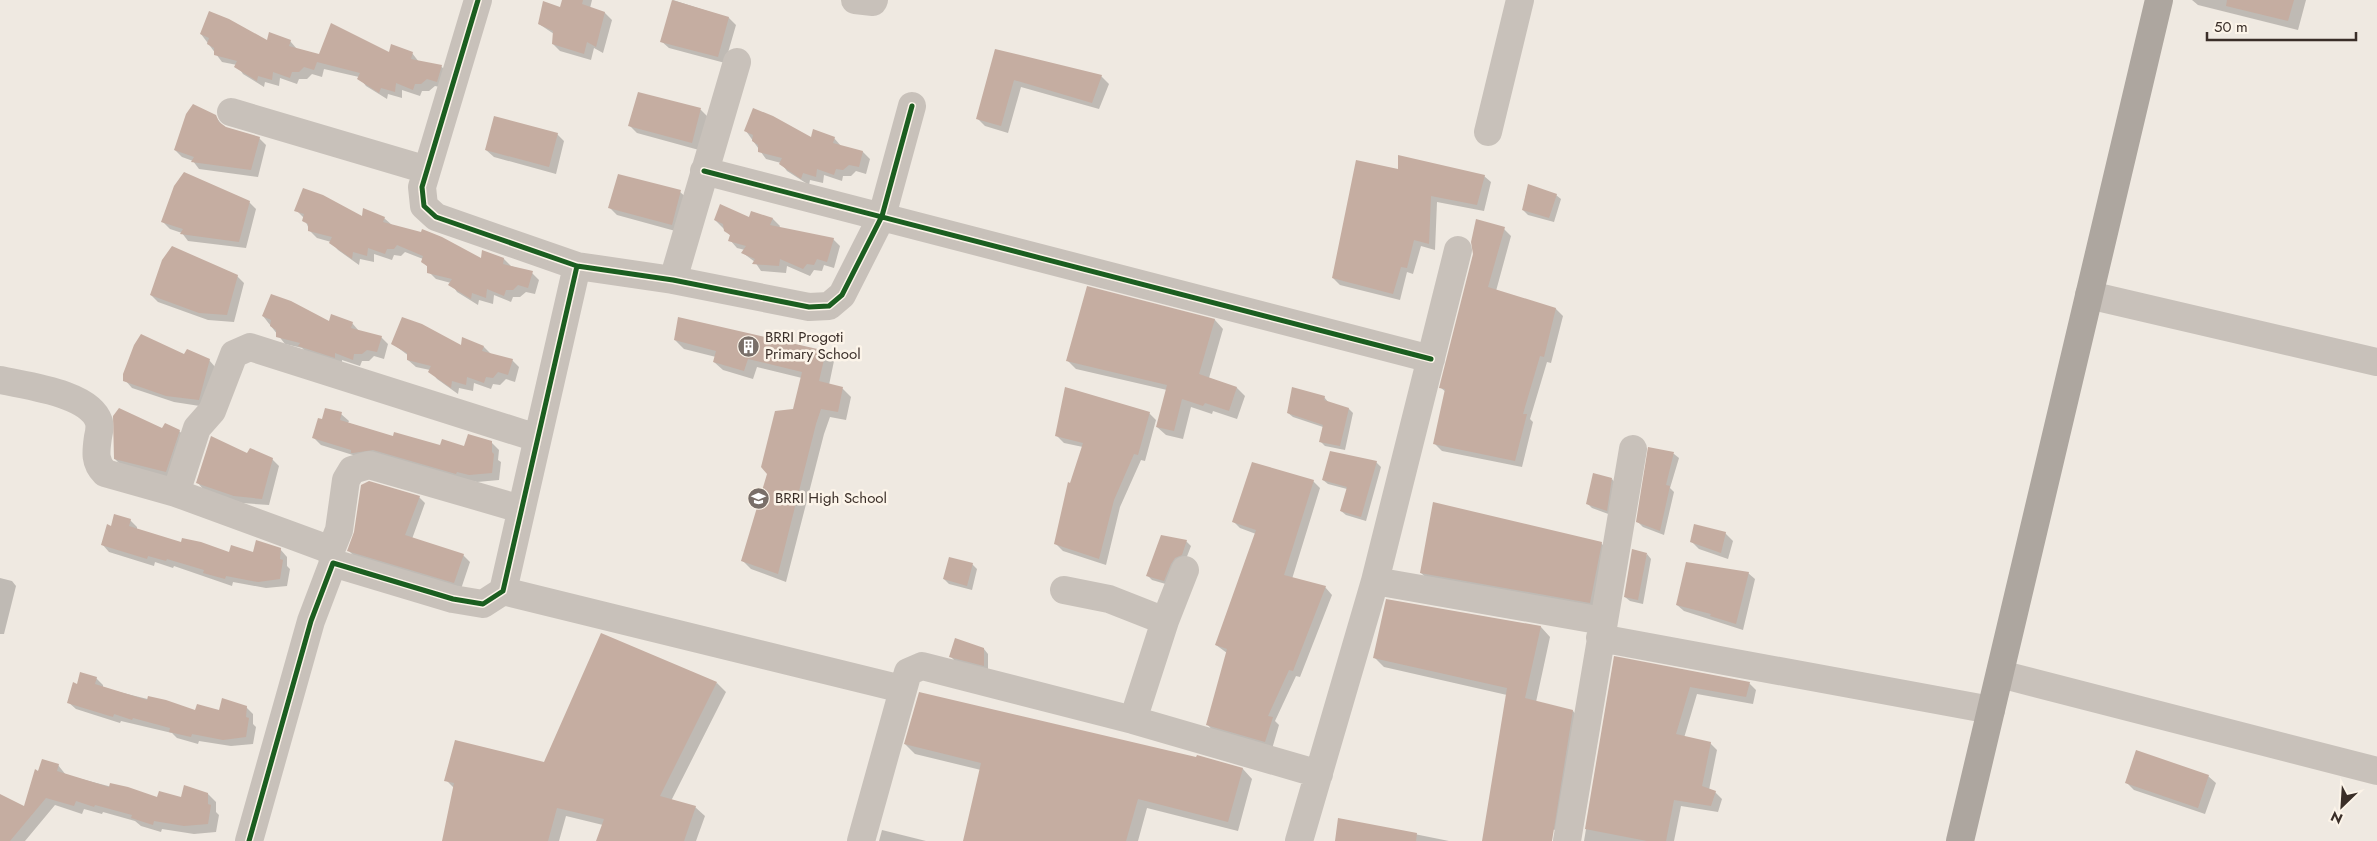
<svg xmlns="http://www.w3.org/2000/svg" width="2377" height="841" viewBox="0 0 2377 841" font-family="Jost,sans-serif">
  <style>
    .shadow { fill: #0003 }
    .building { fill: #c5ada1 }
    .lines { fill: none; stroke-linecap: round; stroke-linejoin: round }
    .minor { stroke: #c8c1ba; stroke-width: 28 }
    .major { stroke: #ada69f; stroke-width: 28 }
    .cycleway-casing { stroke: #fcf4e9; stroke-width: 8 }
    .cycleway { stroke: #1b5e20; stroke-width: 5 }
    .labels { text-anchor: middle; stroke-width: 5; stroke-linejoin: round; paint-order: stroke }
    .poi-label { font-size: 15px; fill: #3a2e28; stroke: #fcf4e9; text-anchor: start }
  </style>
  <rect width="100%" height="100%" fill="#efe9e1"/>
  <!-- shadow -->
  <path class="shadow" d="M 563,0 L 592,0 L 590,8 L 605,13 L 612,20 L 603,53 L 594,48 L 591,60 L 560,51 L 553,44 L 554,34 L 539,24 L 561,9 Z
    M 673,0 L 729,18 L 736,25 L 725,63 L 669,48 L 661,41 Z
    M 2192,0 L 2306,0 L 2298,30 L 2198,5 Z
    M 201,34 L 268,42 L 290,41 L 297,49 L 320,55 L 412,53 L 419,62 L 441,66 L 448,74 L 444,88 L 435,86 L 429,91 L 422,91 L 420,96 L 402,90 L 402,98 L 388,94 L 387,99 L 366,86 L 359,77 L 324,69 L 322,77 L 312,74 L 307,79 L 299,79 L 297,84 L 280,78 L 279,86 L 265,82 L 264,87 L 243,74 L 237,65 L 222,62 Z
    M 996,51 L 1101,76 L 1109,84 L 1099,109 L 1021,87 L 1008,133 L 985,126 L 978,119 Z
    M 639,93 L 701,110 L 708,117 L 699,150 L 637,133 L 630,126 Z
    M 215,116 L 224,127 L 259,138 L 266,145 L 258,177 L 199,169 L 193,161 L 182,157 L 175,150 Z
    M 746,131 L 812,139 L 834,138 L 841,146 L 863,152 L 870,159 L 866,174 L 856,171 L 851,176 L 843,176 L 842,181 L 824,175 L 823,183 L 810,180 L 809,185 L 787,171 L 781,163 L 766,159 Z
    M 557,134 L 564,141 L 556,174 L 494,157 L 486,150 Z
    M 1399,170 L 1484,176 L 1491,182 L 1484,211 L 1437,202 L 1435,250 L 1421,246 L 1413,274 L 1407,272 L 1400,300 L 1340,285 L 1333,278 Z
    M 680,192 L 688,199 L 679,232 L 617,215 L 610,208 Z
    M 1556,195 L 1561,199 L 1554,222 L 1528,215 L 1523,210 Z
    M 249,202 L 256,209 L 246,248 L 188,241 L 182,233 L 170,229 L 163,222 Z
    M 296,210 L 384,218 L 392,225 L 482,259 L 504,259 L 511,266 L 532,273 L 539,280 L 535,294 L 526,292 L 520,297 L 513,297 L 511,302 L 494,295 L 493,304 L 479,300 L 478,305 L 457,292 L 451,283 L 436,279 L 429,272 L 429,268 L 423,262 L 423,259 L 405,252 L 401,256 L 394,255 L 392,260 L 374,254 L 374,262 L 360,259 L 359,265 L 338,250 L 331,242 L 317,238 L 310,231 L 304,218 Z
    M 752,212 L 773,219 L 780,226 L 779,228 L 833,239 L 840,246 L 834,268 L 824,265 L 822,271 L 814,270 L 810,276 L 787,266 L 786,273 L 761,271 L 755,262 L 743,253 L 745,250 L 737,248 L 730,240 L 731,236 L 715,220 L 749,218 Z
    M 1504,229 L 1511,236 L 1496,291 L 1556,309 L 1563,316 L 1551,363 L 1547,362 L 1530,419 L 1533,422 L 1522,467 L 1442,451 L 1435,444 L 1446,392 L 1441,388 Z
    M 237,276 L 244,283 L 234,322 L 208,320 L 158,302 L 151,295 Z
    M 1088,288 L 1215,320 L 1223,329 L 1209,378 L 1237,388 L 1245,396 L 1237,419 L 1213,411 L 1212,414 L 1191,407 L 1183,439 L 1166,435 L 1157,427 L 1167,390 L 1076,369 L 1067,360 Z
    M 263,316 L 352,323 L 359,331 L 381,337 L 388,344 L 384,359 L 374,356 L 369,361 L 362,361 L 360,366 L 342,360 L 342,364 L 307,353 L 302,348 L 285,344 Z
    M 675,340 L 825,352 L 834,361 L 829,385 L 843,389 L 851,397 L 846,420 L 830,417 L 824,434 L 786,582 L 751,569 L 742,560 L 794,410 L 802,378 L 757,367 L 753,379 L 723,370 L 714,362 L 716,357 L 684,349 Z
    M 393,344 L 484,347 L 491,354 L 512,360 L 519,367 L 515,382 L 506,379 L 500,385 L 493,384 L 491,389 L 474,383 L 473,391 L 459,388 L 458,394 L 437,379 L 430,370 L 416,367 L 408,360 L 409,356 Z
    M 184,356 L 209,360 L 216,368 L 206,407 L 174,402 L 132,388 L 125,380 Z
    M 1324,397 L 1329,403 L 1349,409 L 1353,413 L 1345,450 L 1325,446 L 1320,441 L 1323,427 L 1293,417 L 1288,413 Z
    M 1149,413 L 1156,420 L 1145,461 L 1141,460 L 1120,507 L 1106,565 L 1063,551 L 1056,544 L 1083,447 L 1064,443 L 1057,436 Z
    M 341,414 L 349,421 L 348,423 L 393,437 L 441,447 L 465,447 L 491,442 L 499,450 L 498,460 L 501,462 L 499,480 L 477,482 L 356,456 L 321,445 L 314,438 L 323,421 Z
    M 162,429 L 179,431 L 187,438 L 173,479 L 122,466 L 115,459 Z
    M 1649,448 L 1674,454 L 1679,458 L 1670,488 L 1674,492 L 1664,535 L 1643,527 L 1638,522 Z
    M 247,454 L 272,459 L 279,466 L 269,505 L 242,503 L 204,490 L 197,482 Z
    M 1376,462 L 1381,467 L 1366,521 L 1346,515 L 1341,511 L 1347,489 L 1328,484 L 1323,480 Z
    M 1612,479 L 1616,484 L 1611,515 L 1592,508 L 1587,503 Z
    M 1313,481 L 1320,488 L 1292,579 L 1325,587 L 1332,595 L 1300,677 L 1296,676 L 1275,721 L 1279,725 L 1272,749 L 1214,732 L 1207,724 L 1227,653 L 1216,645 L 1256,534 L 1240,528 L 1233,521 Z
    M 419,497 L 425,503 L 412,539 L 463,555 L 470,562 L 461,589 L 355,557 L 349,551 Z
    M 130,520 L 137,527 L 137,530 L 182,543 L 230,553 L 253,554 L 280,549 L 287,557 L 287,566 L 290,569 L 287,586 L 266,588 L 233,582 L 232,586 L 174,566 L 173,568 L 155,562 L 154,566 L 109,552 L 102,544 L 112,527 Z
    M 1725,533 L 1733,541 L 1728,559 L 1699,549 L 1692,542 Z
    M 1186,541 L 1191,546 L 1186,559 L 1169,585 L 1152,580 L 1148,576 Z
    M 1601,543 L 1610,553 L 1599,612 L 1431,582 L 1421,573 Z
    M 1647,554 L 1651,559 L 1643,604 L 1630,601 L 1625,597 Z
    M 972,564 L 977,569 L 972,590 L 949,584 L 944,579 Z
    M 1748,573 L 1755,579 L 1743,630 L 1684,611 L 1677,605 Z
    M 0,578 L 12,581 L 16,586 L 4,634 L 0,634 Z
    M 1541,627 L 1550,637 L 1536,702 L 1573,711 L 1582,721 L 1564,832 L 1551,829 L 1548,841 L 1484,841 L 1507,695 L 1384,667 L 1375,658 Z
    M 984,649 L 988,654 L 988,670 L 955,661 L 950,656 Z
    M 1615,658 L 1749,683 L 1756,690 L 1753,704 L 1697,694 L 1684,738 L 1710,743 L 1717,750 L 1709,790 L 1715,792 L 1722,799 L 1718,812 L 1681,806 L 1674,841 L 1584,841 Z
    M 96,678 L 103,685 L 103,688 L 196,711 L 220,712 L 246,707 L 253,714 L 253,724 L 256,727 L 253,744 L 231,746 L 199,741 L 198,744 L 177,738 L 172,733 L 121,721 L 120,723 L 76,709 L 68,702 L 77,685 Z
    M 717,683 L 726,692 L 671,801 L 695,807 L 705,816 L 696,841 L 597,841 L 603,825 L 566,816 L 559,841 L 443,841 L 454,788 L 446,780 L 545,764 Z
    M 905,744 L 1243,769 L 1252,779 L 1238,831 L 1147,808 L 1138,841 L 964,841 L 981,770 L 915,754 Z
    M 58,765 L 66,775 L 158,799 L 181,799 L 208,794 L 216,802 L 216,812 L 219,815 L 216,832 L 194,834 L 162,829 L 161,832 L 141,826 L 135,821 L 103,812 L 102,814 L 84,809 L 82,814 L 55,805 L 25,841 L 0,841 L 0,806 L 24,808 L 39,772 Z
    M 2208,776 L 2216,783 L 2205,814 L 2134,790 L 2127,783 Z
    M 1340,819 L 1449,841 L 1336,841 Z
    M 882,830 L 926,841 L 879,841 Z"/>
  <!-- building -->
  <path class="building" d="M 562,0 L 583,0 L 582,4 L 605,12 L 596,47 L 587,42 L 584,54 L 552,44 L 553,31 L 538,24 L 543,1 L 560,7 Z
    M 672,0 L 729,17 L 718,57 L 660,42 Z
    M 2227,0 L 2294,0 L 2288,21 L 2226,6 Z
    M 209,11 L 229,19 L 267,40 L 269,32 L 291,40 L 289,46 L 319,54 L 331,23 L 389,52 L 391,44 L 413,52 L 411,59 L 442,65 L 437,82 L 427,79 L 421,84 L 415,84 L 413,90 L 396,83 L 395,92 L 381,88 L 379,93 L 357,79 L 360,73 L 317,62 L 314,70 L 304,67 L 299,72 L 292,72 L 290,78 L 273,72 L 272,80 L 258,76 L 257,81 L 234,67 L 237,61 L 214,55 L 214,48 L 207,44 L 209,38 L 200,34 Z
    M 995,49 L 1102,75 L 1092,103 L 1014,80 L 1001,126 L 976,119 Z
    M 638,92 L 701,108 L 692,143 L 628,126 Z
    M 193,104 L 216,115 L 219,122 L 226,127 L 260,137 L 251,170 L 191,162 L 194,157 L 174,150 L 186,114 Z
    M 753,108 L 773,116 L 811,137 L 813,129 L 835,137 L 833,143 L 863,151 L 859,167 L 849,165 L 843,170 L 836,169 L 834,175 L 817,169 L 816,177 L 803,173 L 801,179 L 779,164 L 782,158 L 758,152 L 758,145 L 752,141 L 753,135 L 744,131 Z
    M 494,116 L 558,133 L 549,167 L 485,150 Z
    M 1398,155 L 1485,175 L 1477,205 L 1431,196 L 1429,244 L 1414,240 L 1407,268 L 1401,267 L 1393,294 L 1332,278 L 1356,160 L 1398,169 Z
    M 184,172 L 250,201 L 239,242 L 180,234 L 183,229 L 161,222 L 174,186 Z
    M 618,174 L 681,190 L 672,225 L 608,208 Z
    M 1528,184 L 1557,194 L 1549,218 L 1522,210 Z
    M 303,188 L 323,195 L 362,216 L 363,208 L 385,217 L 383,222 L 421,232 L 422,229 L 442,237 L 481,258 L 482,250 L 504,258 L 503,264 L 533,271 L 528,288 L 518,285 L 513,290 L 506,290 L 504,296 L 487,289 L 486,298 L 472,293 L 471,299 L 448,285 L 452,279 L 427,273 L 427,266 L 421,262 L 423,256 L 397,245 L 394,249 L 387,249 L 385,254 L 368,248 L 367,256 L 353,252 L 352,259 L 329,243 L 332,237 L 308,231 L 308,224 L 302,221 L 304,214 L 294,211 Z
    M 720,204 L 749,217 L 751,211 L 773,218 L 770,225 L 834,238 L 827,262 L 817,259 L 814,265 L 807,264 L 803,269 L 780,259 L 779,266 L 752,264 L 755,259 L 741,253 L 746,246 L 728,241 L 730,235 L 724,231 L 723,224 L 714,220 Z
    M 1476,219 L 1505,227 L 1488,287 L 1556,308 L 1544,357 L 1540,356 L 1523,414 L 1527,414 L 1515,461 L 1433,444 L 1445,389 L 1439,388 L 1473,254 L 1471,242 Z
    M 172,246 L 238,275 L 227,315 L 199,313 L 150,295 L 162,260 Z
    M 1087,286 L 1215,319 L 1199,374 L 1237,387 L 1229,411 L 1205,403 L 1203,406 L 1182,399 L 1174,431 L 1156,427 L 1167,385 L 1066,361 Z
    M 271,294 L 291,301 L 329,321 L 331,314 L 353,322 L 351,328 L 382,336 L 377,352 L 367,350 L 362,354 L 354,354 L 353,360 L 335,353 L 335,358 L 298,346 L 300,343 L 276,337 L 276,330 L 270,326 L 271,320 L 262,316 Z
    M 402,317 L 422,324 L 461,345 L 462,337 L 484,346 L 482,351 L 513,359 L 508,375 L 498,372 L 493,378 L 486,377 L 484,383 L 467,377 L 466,385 L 452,381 L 451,388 L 428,372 L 431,366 L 407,360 L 407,353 L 391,344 Z
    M 678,317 L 826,351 L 819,381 L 843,387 L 838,412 L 821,409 L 816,424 L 778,574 L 741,561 L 767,474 L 761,467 L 775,411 L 793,409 L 802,372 L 748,359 L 744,371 L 713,362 L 716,351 L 674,340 Z
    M 141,334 L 184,354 L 187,349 L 210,359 L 199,400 L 166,396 L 123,381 L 123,374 L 134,345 Z
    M 1065,387 L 1150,412 L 1138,455 L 1134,454 L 1114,500 L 1099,559 L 1054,544 L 1068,482 L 1070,483 L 1083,443 L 1055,436 Z
    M 1292,387 L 1325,396 L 1324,400 L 1349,408 L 1340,446 L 1319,442 L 1323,425 L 1287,413 Z
    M 119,408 L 162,428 L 165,423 L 180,430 L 166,472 L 114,459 L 113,416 Z
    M 325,408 L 342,412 L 340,420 L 393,436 L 394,432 L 440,445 L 442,439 L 464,446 L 468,434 L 492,441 L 492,452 L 494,454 L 492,473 L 469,475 L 457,472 L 456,474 L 373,450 L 353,453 L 351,453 L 351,450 L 312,438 L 318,418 L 322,419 Z
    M 211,436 L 247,453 L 250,448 L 273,458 L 262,499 L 234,496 L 196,483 Z
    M 1648,447 L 1674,452 L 1666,485 L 1670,486 L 1660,531 L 1636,522 Z
    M 1330,451 L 1377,461 L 1361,517 L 1340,511 L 1347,487 L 1322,480 Z
    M 1252,462 L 1314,480 L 1284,575 L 1326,586 L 1293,671 L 1289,670 L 1268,716 L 1273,717 L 1265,742 L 1206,725 L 1227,649 L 1215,645 L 1256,530 L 1232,522 Z
    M 1593,473 L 1612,478 L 1607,511 L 1586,504 Z
    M 369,481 L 420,496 L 405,535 L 464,554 L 454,583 L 347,551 L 354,532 L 361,485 Z
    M 1433,502 L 1602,542 L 1590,603 L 1420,573 Z
    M 114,514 L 131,519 L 129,526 L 181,542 L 182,538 L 201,542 L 229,552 L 231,545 L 253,552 L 256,540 L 281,548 L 280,559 L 283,560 L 280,579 L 258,582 L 226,576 L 225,579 L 203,573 L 204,570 L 167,559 L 166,561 L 148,556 L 147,559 L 101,545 L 107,524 L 111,526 Z
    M 1694,524 L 1726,532 L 1721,553 L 1690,542 Z
    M 1161,535 L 1187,540 L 1182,555 L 1175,558 L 1171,564 L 1164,581 L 1146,576 Z
    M 1632,549 L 1647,553 L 1638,600 L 1624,597 Z
    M 949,557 L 973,563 L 967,586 L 943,579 Z
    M 1686,562 L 1749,572 L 1736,624 L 1710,616 L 1711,614 L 1676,605 Z
    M 1386,599 L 1541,626 L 1525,698 L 1573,710 L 1552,841 L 1482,841 L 1507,688 L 1373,658 Z
    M 601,633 L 717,682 L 660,796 L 696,806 L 684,841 L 596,841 L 604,819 L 557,808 L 548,841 L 442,841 L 454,783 L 444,781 L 455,740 L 544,762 Z
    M 955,638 L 984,648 L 984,666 L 949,657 Z
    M 1614,656 L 1750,682 L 1746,697 L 1690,687 L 1676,734 L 1711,742 L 1702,786 L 1716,791 L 1711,806 L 1674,800 L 1666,841 L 1647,841 L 1585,829 Z
    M 80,672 L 97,677 L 95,684 L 147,700 L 148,696 L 166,700 L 195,710 L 197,704 L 219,710 L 222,698 L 247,706 L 246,717 L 249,718 L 246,737 L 223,740 L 192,734 L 191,737 L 169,732 L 170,728 L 133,718 L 132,720 L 114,714 L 113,717 L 67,703 L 73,682 L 77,684 Z
    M 919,692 L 1196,757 L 1197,755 L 1243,768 L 1228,822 L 1138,799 L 1126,841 L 963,841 L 981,763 L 904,744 Z
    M 2136,750 L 2209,775 L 2198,808 L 2125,783 Z
    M 42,759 L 59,764 L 57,771 L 109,787 L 110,783 L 128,787 L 157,797 L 159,791 L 181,797 L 184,785 L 208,793 L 208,804 L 211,805 L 208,824 L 184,826 L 154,821 L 153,825 L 131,818 L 132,815 L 95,805 L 94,807 L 76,801 L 74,806 L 46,798 L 10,841 L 0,841 L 0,794 L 24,806 L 35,769 L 38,771 Z
    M 1338,818 L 1417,833 L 1416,841 L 1335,841 Z"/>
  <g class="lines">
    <!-- minor -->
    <path class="minor" d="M 478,0 L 422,187 L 424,206 L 436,217 L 577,266 L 673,280 L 809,307 L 829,306 L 842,295 L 882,216 L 912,106
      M 855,0 L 873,2 L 874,0
      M 231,112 L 427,170
      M 1488,132 L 1520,0
      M 704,171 L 1431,359
      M 673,280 L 737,62
      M 2089,295 L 2377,362
      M 0,380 C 26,386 90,393 99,422 C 100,427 99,433 98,437 C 96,451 94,462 105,473 L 176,493 L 331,550 L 333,563
      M 176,493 L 197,428 L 212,411 L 234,354 L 250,347 L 537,438
      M 331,550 L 339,530 L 346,480 L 352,470 L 369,465 L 521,509
      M 1375,581 L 1603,621
      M 1064,590 L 1109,599 L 1165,621
      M 503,591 L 902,689
      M 1600,638 L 1991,710
      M 2000,674 L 2377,771
      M 1133,720 L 1165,621 L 1185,570
      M 249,841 L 311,621 L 333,563 L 453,599 L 483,604 L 503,591 L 577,266
      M 861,841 L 908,672 L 922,666 L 1133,720 L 1319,774
      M 1299,841 L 1375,581 L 1458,250
      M 1567,841 L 1633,449"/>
    <!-- major -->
    <path class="major" d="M 1960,841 L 2159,0"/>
    <defs>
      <path id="cycleway" d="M 478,0 L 422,187 L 424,206 L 436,217 L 577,266 L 673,280 L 809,307 L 829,306 L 842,295 L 882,216 L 912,106
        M 704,171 L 1431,359
        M 249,841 L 311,621 L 333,563 L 453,599 L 483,604 L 503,591 L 577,266"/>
    </defs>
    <!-- cycleway casing -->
    <use href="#cycleway" class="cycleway-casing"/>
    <!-- cycleway -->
    <use href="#cycleway" class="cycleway"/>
  </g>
  <!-- icons -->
  <defs>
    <symbol id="building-disc" viewBox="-11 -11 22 22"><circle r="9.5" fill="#796f69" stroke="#fcf4e9"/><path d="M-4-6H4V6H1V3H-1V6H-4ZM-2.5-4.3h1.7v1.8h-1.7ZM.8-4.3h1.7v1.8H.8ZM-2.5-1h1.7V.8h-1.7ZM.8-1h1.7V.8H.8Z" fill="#fff"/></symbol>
    <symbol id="school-disc" viewBox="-11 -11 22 22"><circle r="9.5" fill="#796f69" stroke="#fcf4e9"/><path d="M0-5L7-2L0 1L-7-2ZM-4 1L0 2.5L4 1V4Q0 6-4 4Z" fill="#fff"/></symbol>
  </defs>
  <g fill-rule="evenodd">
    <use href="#building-disc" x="736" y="334" width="25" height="25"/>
    <use href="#school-disc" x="746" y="486" width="25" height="25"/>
  </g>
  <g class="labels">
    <!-- poi labels -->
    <g class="poi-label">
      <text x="765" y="342">BRRI Progoti<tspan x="765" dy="17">Primary School</tspan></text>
      <text x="775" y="503">BRRI High School</text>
    </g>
  </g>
  <!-- north arrow -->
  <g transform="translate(2342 806) rotate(205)" stroke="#fcf4e9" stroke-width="4" paint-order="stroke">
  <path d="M0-4L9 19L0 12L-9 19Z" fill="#3a2e28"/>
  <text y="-8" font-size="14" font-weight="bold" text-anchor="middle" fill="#3a2e28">N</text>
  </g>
  <!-- scale -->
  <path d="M2207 32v8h149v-8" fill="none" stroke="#3a2e28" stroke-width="2.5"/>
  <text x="2214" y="32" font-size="15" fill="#3a2e28" stroke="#fcf4e9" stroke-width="4" paint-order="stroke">50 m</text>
</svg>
